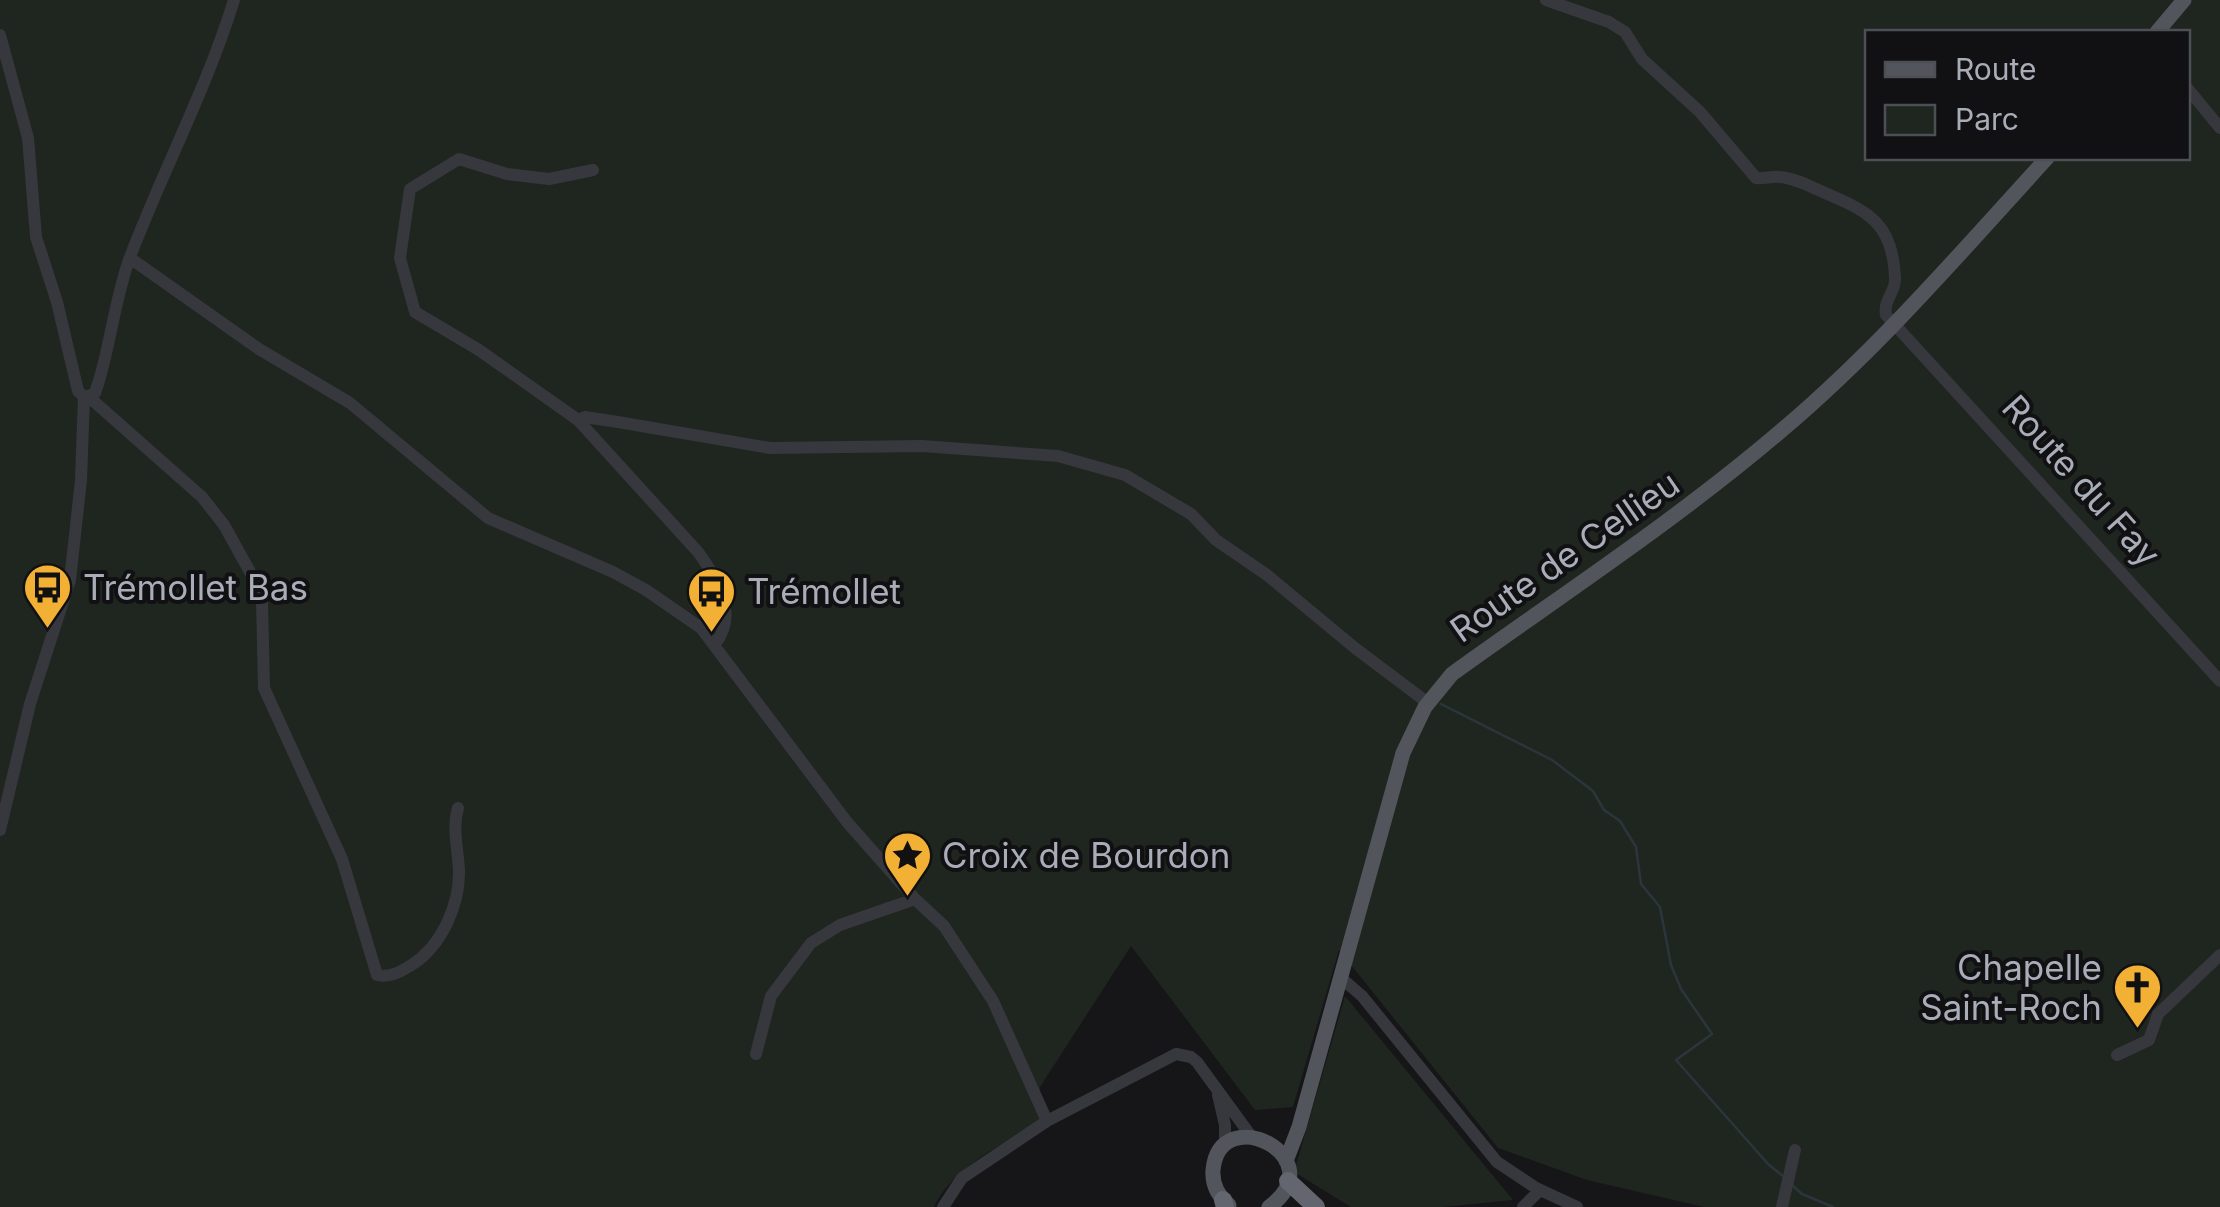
<svg xmlns="http://www.w3.org/2000/svg" width="2220" height="1207" viewBox="0 0 2220 1207" font-family="Inter,sans-serif">
  <style>
    .green { fill: #1e261f; fill-rule: evenodd }
    .lines { fill: none; stroke-linecap: round; stroke-linejoin: round }
    .stream { stroke: #2c353c; stroke-width: 2.5 }
    .minor { stroke: #37383d; stroke-width: 12 }
    .major { stroke: #53555c; stroke-width: 15 }
    .highway { stroke: #63666e; stroke-width: 18 }
    .labels { text-anchor: middle; stroke-width: 8; stroke-linejoin: round; paint-order: stroke }
    .street-label { font-size: 35px; fill: #a8adb8; stroke: #111113 }
    .poi-label { font-size: 35px; fill: #a8adb8; stroke: #111113; text-anchor: start }
  </style>
  <rect width="100%" height="100%" fill="#161618"/>
  <!-- green -->
  <path class="green" d="M 0,0 L 2220,0 L 2220,1207 L 1704,1207 L 1587,1180 L 1498,1148 L 1339,950 L 1293,1107 L 1255,1110 L 1131,946 L 1040,1087 L 1040,1121 C 1004,1145 953,1166 934,1207 L 0,1207 ZM 1868,32 L 2188,32 L 2188,158 L 1868,158 Z
    M 1345,996 L 1513,1200 L 1443,1207 L 1351,1207 L 1294,1172 Z"/>
  <g class="lines">
    <!-- stream -->
    <path class="stream" d="M 1441,704 L 1552,760 L 1593,791 L 1604,810 L 1620,821 L 1636,847 L 1641,884 L 1660,907 L 1671,965 L 1681,989 L 1712,1034 L 1676,1060 L 1769,1165 L 1783,1176
      M 1792,1185 L 1802,1194 L 1833,1207"/>
    <!-- minor -->
    <path class="minor" d="M 1546,0 L 1609,22 L 1625,32 L 1642,59 L 1700,112 L 1756,178 C 1764,179 1772,176 1780,177 C 1795,178 1811,187 1825,193 C 1870,212 1893,224 1895,278 C 1896,292 1883,300 1886,315 L 2220,681
      M 0,35 L 28,138 L 36,237 L 57,302 L 78,391 L 84,397
      M 2188,89 L 2220,128
      M 593,170 L 549,179 L 507,174 L 459,159 L 410,189 L 400,258 L 415,312 L 479,350 L 578,420 L 698,552 C 717,578 739,614 715,644
      M 130,258 L 259,349 L 350,403 L 488,518 L 613,572 L 646,590 L 701,628 L 847,822 L 915,899 L 944,926 L 993,1001 L 1047,1121
      M 86,397 L 95,393 L 98,384 C 111,342 115,298 130,257 C 163,170 207,88 234,0
      M 90,398 L 202,497 L 224,525 L 254,579 L 262,601 L 264,688 L 342,859 L 377,975 C 391,978 402,971 413,964 C 442,945 460,904 459,870 C 458,849 452,828 458,808
      M 578,420 L 585,417 L 618,422 L 770,448 L 922,446 L 1058,456 L 1125,475 L 1191,514 L 1216,540 L 1267,575 L 1355,648 L 1428,703
      M 0,830 L 30,704 L 70,580 L 81,480 L 84,397
      M 1340,977 L 1362,996 L 1497,1162 L 1536,1188 L 1577,1207
      M 756,1054 L 771,996 L 811,943 L 840,925 L 915,899
      M 2117,1055 L 2149,1040 L 2158,1014 L 2220,955
      M 1218,1095 L 1225,1125 L 1225,1146
      M 943,1207 L 962,1178 L 1047,1121 L 1176,1054 L 1191,1057 L 1197,1062 L 1251,1136
      M 1523,1207 L 1540,1190
      M 1782,1207 L 1795,1150"/>
    <!-- major -->
    <path class="major" d="M 2157,32 L 2184,0
      M 1286,1161 L 1299,1127 L 1403,753 L 1425,707 L 1452,674 C 1563,594 1678,519 1782,430 C 1879,348 1962,251 2047,158
      M 1229,1205 C 1218,1196 1212,1185 1213,1170 C 1220,1099 1336,1158 1269,1207"/>
    <!-- highway -->
    <path class="highway" d="M 1288,1181 L 1316,1207
      M 1223,1200 L 1225,1207"/>
  </g>
  <!-- icons -->
  <defs>
    <symbol id="bus-pin" viewBox="-11 -11 22 30"><path d="M0 17L-7.5 6A9.5 9.5 0 1 1 7.5 6Z" fill="#f2b134" stroke="#111113"/><path d="M-5-6H5V4H4V6H2V4H-2V6H-4V4H-5ZM-3.5-4V0h7V-4ZM-3.5 1.2v1.5H-2V1.2ZM2 1.2v1.5H3.5V1.2Z" fill="#111"/></symbol>
    <symbol id="sight-pin" viewBox="-11 -11 22 30"><path d="M0 17L-7.5 6A9.5 9.5 0 1 1 7.5 6Z" fill="#f2b134" stroke="#111113"/><path d="M0-6L1.8-2.2L6-1.7L2.9 1.2L3.7 5.4L0 3.3L-3.7 5.4L-2.9 1.2L-6-1.7L-1.8-2.2Z" fill="#111"/></symbol>
    <symbol id="church-pin" viewBox="-11 -11 22 30"><path d="M0 17L-7.5 6A9.5 9.5 0 1 1 7.5 6Z" fill="#f2b134" stroke="#111113"/><path d="M-1.2-6h2.4v3.5h3.3v2.4h-3.3V6h-2.4V-.1h-3.3v-2.4h3.3Z" fill="#111"/></symbol>
  </defs>
  <g fill-rule="evenodd">
    <use href="#bus-pin" x="20" y="560" width="55" height="75"/>
    <use href="#bus-pin" x="684" y="564" width="55" height="75"/>
    <use href="#sight-pin" x="880" y="828" width="55" height="75"/>
    <use href="#church-pin" x="2110" y="960" width="55" height="75"/>
  </g>
  <g class="labels">
    <!-- street labels -->
    <g class="street-label">
      <text transform="translate(2081 481) rotate(48)" y="12">Route du Fay</text>
      <text transform="translate(1565 557) rotate(-35)" y="12">Route de Cellieu</text>
    </g>
    <!-- poi labels -->
    <g class="poi-label">
      <text x="83" y="600">Trémollet Bas</text>
      <text x="747" y="604">Trémollet</text>
      <text x="942" y="868">Croix de Bourdon</text>
      <text x="2102" y="980" text-anchor="end">Chapelle<tspan x="2102" dy="40">Saint-Roch</tspan></text>
    </g>
  </g>
  <!-- legend -->
  <rect x="1865" y="30" width="325" height="130" fill="#111113" stroke="#4d4f55" stroke-width="2.5"/>
  <rect x="1885" y="62" width="50" height="15" fill="#53555c" stroke="#4d4f55" stroke-width="2.5"/>
  <text x="1955" y="80" font-size="30" fill="#a8adb8">Route</text>
  <rect x="1885" y="105" width="50" height="30" fill="#1e261f" stroke="#4d4f55" stroke-width="2.5"/>
  <text x="1955" y="130" font-size="30" fill="#a8adb8">Parc</text>
</svg>
